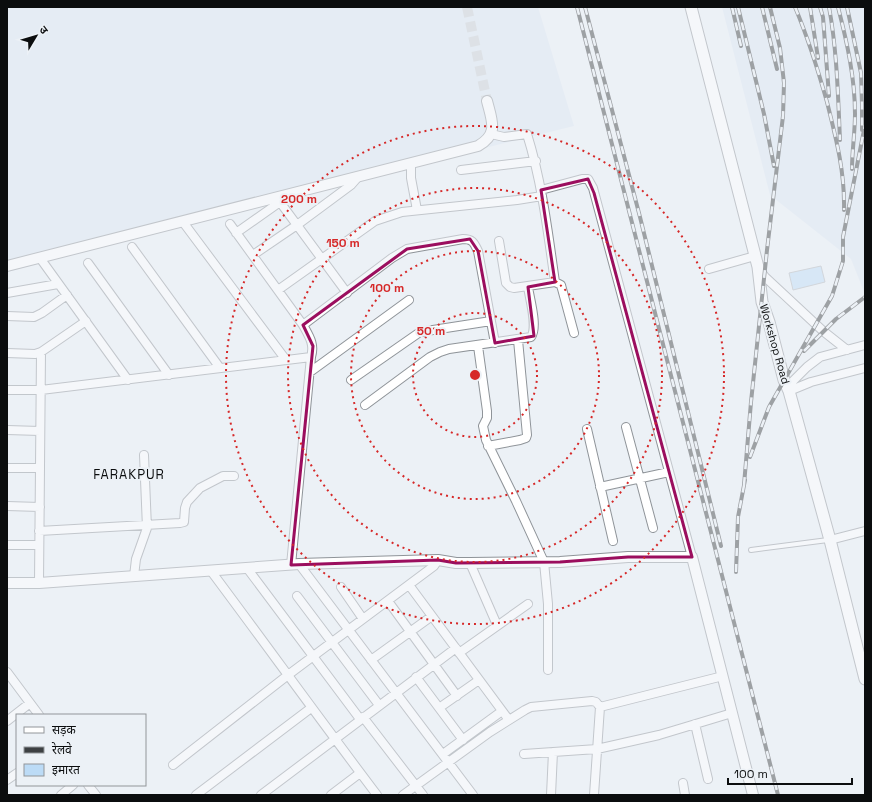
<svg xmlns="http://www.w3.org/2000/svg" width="872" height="802" viewBox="0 0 872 802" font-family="'Space Grotesk','Noto Sans Devanagari',sans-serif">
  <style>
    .built { fill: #dce7f1 }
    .building { fill: #bcdbf6; stroke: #b1b6ba }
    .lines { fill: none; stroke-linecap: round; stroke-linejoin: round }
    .tertiary-tunnel { stroke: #cacfd3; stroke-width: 10; stroke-dasharray: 10 5; stroke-linecap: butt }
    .service-casing { stroke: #8f9499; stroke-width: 6 }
    .minor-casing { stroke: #8f9499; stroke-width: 10 }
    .tertiary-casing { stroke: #8f9499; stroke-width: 12 }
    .secondary-casing { stroke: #8f9499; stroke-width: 13 }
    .service { stroke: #fff; stroke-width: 4 }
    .minor { stroke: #fff; stroke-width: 8 }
    .tertiary { stroke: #fff; stroke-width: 10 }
    .secondary { stroke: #fff; stroke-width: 11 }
    .rail-casing { stroke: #3d4042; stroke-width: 4 }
    .rail { stroke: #ecf1f6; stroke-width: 2.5; stroke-dasharray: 8; stroke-linecap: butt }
    .marked { fill: none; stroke: #9b0e5e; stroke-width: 3; stroke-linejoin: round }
    .ring { fill: none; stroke: #d62828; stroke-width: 2; stroke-dasharray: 2 4 }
    .labels { text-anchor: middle; stroke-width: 4; stroke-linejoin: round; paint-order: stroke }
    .street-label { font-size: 11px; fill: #0b0d0e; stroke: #ecf1f6 }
    .quarter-label { font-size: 13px; letter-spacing: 1px; fill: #0b0d0e; stroke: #ecf1f6 }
    .centre { fill: #d62828; stroke: #ecf1f6; stroke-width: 2 }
    .ring-label { font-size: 12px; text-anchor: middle; font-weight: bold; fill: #d62828; stroke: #ecf1f6; stroke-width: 4; stroke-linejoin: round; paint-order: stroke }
  </style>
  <rect width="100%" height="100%" fill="#ecf1f6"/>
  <!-- built -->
  <path class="built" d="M 7,7 L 538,7 L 574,126 L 344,183 L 7,272 Z
    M 722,7 L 865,7 L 865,294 L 851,259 L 770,195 Z"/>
  <!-- building -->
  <path class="building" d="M 821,266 L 825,282 L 793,290 L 789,273 Z"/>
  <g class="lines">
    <!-- tertiary-tunnel -->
    <path class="tertiary-tunnel" d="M 467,7 L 487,101"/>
    <defs>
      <path id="service" d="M 751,550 L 828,540"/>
      <path id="minor" d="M 491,134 L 504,137 L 527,134 C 542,182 548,233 555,282
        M 411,163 L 411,178 L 417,210
        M 461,170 L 536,161
        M 541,190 L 582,179 L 588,179 L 593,188 L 692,557
        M 277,198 L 347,293
        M 183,222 L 286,360
        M 230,224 L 303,325 C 309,336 315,344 311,357 L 291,565
        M 236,233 L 280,202
        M 499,241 L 506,283 L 510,287 L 514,288 L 555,282 L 561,285 L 574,333
        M 132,247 L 220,368
        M 253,255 L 297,225 L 351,185 L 358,177
        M 40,258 L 128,380
        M 88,263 L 169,375
        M 709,269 L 755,256
        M 759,269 L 765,277 L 823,331 L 847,350
        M 278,290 L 375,221 L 402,212 L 517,200 L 542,196
        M 7,293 L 58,284
        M 7,316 L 34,317 L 42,313 L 67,295
        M 303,325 L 392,258 L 407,249 L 463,239 C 473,239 474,243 478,251 L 495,343
        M 478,346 L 487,411 L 487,418 L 483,426 L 486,440 L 516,501 L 544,562 L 548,604 L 548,670
        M 7,353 L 35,354 L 41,352 L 86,321
        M 310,372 L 409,300
        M 351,380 L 420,332 L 491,321
        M 787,387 L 807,367 L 820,357 L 865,345
        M 7,390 L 41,390 L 311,357
        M 789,391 L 811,382 L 865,368
        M 365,405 L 430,357 L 440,352 L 449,349 L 531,337 C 538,327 530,300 528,287
        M 626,427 L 653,528
        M 587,429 L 613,541
        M 7,430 L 40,431
        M 488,446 L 520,440 L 526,438 L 527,435 L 518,340
        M 7,468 L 40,468
        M 600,487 L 669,472
        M 7,506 L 40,507
        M 39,531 L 180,523 L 184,522 L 185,508 L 187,502 L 200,488 L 223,476 L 234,476
        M 830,540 L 865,531
        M 7,545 L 39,545
        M 470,563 L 497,625
        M 299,564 L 473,795
        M 247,568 L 360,719
        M 211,571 C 267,646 321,721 377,795
        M 134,576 L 136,559 L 147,528 L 144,455
        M 39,583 L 41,352
        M 409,585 L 509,720
        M 341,587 L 363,619
        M 297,596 L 379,705
        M 388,601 L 457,696
        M 459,653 L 528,604
        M 371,660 L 432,616
        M 7,672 L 39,715
        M 416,677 L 463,740
        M 600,707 L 723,676
        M 439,708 L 479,680
        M 363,717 L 423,795
        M 7,721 L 30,703
        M 695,724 L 708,779
        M 443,754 L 502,711
        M 524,754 L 597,749 L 659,735 L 732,713
        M 173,765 L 288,675 L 434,566 L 438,560
        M 7,780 L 17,773
        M 683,783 L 685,795
        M 88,785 L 96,795
        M 61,795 L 73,785
        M 196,795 L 311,708
        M 261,795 L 456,648
        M 331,795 L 360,773
        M 403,795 L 490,732 L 525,710 L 531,707 L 592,701 L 596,702 L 600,707 L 594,795
        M 551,795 L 553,752"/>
      <path id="tertiary" d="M 7,266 L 478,146 C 499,134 492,121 487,101
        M 7,583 L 39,583 L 299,564 L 438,560 L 456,563 L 470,563 L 560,562 L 628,557 L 692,557 L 753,795"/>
      <path id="secondary" d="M 691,7 L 758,267 L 762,302 L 769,322 L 784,380 L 789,391 L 830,540 L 865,679"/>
    </defs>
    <!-- service casing -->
    <use href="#service" class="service-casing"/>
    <!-- minor casing -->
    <use href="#minor" class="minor-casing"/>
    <!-- tertiary casing -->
    <use href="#tertiary" class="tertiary-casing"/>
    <!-- secondary casing -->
    <use href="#secondary" class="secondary-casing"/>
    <!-- service -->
    <use href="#service" class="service"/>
    <!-- minor -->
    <use href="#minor" class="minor"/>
    <!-- tertiary -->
    <use href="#tertiary" class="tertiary"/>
    <!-- secondary -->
    <use href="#secondary" class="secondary"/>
    <defs>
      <path id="rail" d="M 577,7 L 778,795
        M 585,7 L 640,217 L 721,546
        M 732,7 L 741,46
        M 738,7 L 764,114 L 774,166
        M 762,7 L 777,69
        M 795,7 C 808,38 818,70 827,102 C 836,138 845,172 844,210
        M 810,7 L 818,58
        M 820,7 L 823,17 L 829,96
        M 829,7 C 837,50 838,96 840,140
        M 838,7 C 847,42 855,78 855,114 C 855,132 852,151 852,169
        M 847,7 L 861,73 L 862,105 L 862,130
        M 804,351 L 836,319 L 865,297
        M 750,457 L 769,407 L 832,296 L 843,261 L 843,237 L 865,125
        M 744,485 L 751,402 L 767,250 L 783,116 L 784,83 L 780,48 L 770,7
        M 736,572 L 738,517 L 745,480"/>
    </defs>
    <!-- rail casing -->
    <use href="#rail" class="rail-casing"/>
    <!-- rail -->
    <use href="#rail" class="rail"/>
  </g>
  <!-- marked area -->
  <path d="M0 0H872V802H0ZM 588,179 L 594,193 L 692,557 L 628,557 L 560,562 L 456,563 L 438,560 L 291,565 L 313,346 L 303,325 L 407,249 L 470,239 L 478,251 L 495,343 L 534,336 L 528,287 L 555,282 L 541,190 Z" fill="#ecf1f6" fill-opacity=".55" fill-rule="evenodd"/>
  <path class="marked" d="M 588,179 L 594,193 L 692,557 L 628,557 L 560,562 L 456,563 L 438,560 L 291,565 L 313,346 L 303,325 L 407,249 L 470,239 L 478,251 L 495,343 L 534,336 L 528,287 L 555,282 L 541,190 Z"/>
  <!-- distance rings -->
  <g class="ring">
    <circle cx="475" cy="375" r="62"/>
    <circle cx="475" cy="375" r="124"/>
    <circle cx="475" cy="375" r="187"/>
    <circle cx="475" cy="375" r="249"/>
  </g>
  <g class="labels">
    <!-- street labels -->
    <g class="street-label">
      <text transform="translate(775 344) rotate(74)" y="4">Workshop Road</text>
    </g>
    <!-- quarter labels -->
    <g class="quarter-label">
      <text x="129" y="479">FARAKPUR</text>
    </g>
  </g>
  <circle cx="475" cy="375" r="6" class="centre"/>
  <g class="ring-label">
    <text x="299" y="203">200 m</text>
    <text x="343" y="247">150 m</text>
    <text x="387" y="292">100 m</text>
    <text x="431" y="335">50 m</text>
  </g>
  <!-- border -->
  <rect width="872" height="802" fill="none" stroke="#0b0d0e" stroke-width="16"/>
  <!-- legend -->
  <rect x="16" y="714" width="130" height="72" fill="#ecf1f6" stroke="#929699"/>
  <rect x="24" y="727" width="20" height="6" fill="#ffffff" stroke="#929699"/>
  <text x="52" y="734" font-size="12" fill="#0b0d0e">सड़क</text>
  <rect x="24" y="747" width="20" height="6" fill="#3d4042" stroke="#929699"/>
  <text x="52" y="754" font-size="12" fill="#0b0d0e">रेलवे</text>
  <rect x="24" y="764" width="20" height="12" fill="#bcdbf6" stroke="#929699"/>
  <text x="52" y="774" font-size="12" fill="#0b0d0e">इमारत</text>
  <!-- north arrow -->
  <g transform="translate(36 36) rotate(52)" stroke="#ecf1f6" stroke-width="3" paint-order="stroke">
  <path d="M0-3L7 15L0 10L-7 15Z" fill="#0b0d0e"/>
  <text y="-6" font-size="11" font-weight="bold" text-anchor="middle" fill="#0b0d0e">उ</text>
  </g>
  <!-- scale -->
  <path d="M728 778v6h124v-6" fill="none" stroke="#0b0d0e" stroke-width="2"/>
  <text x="734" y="778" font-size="12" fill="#0b0d0e" stroke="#ecf1f6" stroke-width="3" paint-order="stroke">100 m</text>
</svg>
